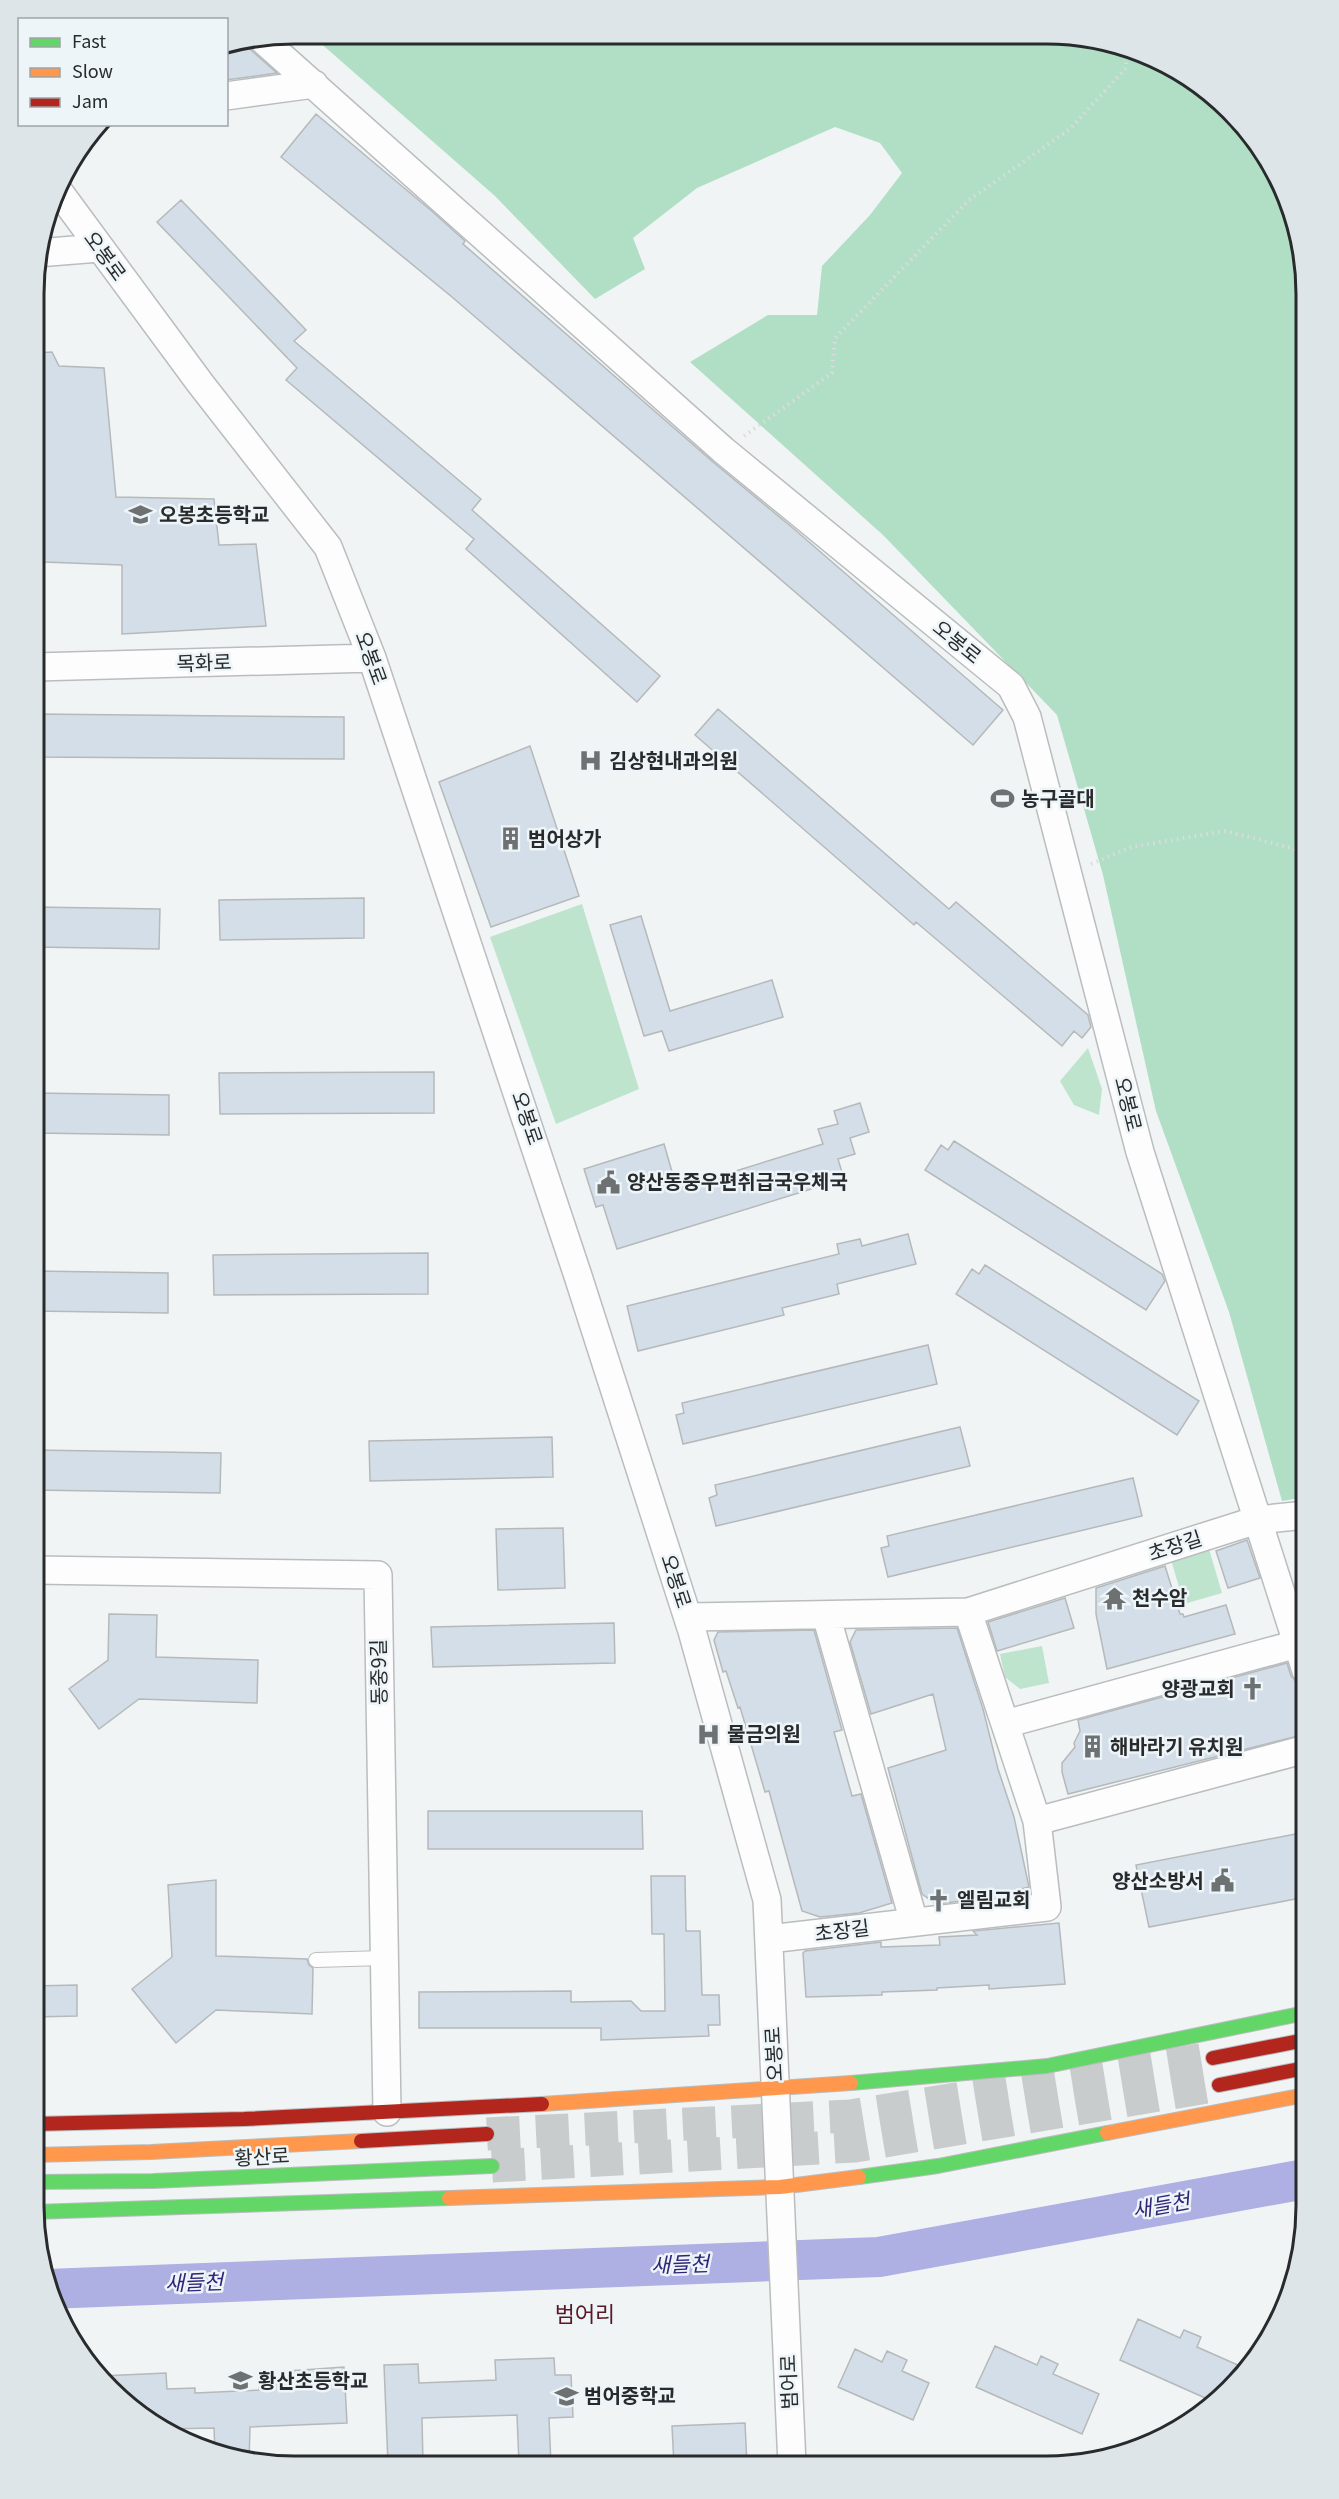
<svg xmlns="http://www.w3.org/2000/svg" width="1339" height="2499" viewBox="0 0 1339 2499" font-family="Georgia,'Noto Sans KR',serif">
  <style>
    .green { fill: #bee4ce }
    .forest { fill: #b0dfc5 }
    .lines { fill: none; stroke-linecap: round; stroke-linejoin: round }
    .river { stroke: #aeafe2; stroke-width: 40 }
    .building { fill: #d4dee8; stroke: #b6b9ba; stroke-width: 1.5 }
    .secondary-tunnel { stroke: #c8cccd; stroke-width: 33; stroke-dasharray: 33 16; stroke-linecap: butt }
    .lane-casing { stroke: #babdbe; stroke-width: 16 }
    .street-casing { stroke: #babdbe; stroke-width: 30 }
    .fast-casing { stroke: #babdbe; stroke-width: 16 }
    .slow-casing { stroke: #babdbe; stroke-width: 16 }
    .jam-casing { stroke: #babdbe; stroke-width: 16 }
    .path { stroke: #dcdcdc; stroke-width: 4; stroke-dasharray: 1.5 4.5; stroke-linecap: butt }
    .lane { stroke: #fdfdfe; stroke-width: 14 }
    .street { stroke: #fdfdfe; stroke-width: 27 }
    .fast { stroke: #63d668; stroke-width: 14 }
    .slow { stroke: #ff974d; stroke-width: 14 }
    .jam { stroke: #b3261e; stroke-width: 14 }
    .labels { text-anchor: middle; stroke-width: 5; stroke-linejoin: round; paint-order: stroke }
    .street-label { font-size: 20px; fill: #282a2b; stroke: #edf5f8 }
    .poi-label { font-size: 20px; font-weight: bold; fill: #282a2b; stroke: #edf5f8; text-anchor: start }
    .water-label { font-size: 21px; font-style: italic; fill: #312579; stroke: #edf5f8 }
    .quarter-label { font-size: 22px; fill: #5c1722; stroke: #edf5f8 }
    .rim { fill: none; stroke: #282a2b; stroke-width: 3 }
  </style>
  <rect width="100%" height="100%" fill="#f0f4f5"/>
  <!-- green -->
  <path class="green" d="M 582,904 L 639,1089 L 556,1124 L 490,937 Z
    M 1088,1048 L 1102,1089 L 1099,1115 L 1074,1105 L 1060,1081 Z
    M 1209,1549 L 1222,1593 L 1184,1604 L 1171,1560 Z
    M 1042,1646 L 1049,1683 L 1020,1689 L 1005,1677 L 1000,1654 Z"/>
  <!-- forest -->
  <path class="forest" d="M 309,33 L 1096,38 L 1160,60 L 1217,98 L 1262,149 L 1292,210 L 1306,294 L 1306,1497 L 1282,1501 L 1229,1312 L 1156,1111 L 1103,875 L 1057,715 L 883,535 L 690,362 L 768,315 L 817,315 L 822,266 L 870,215 L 902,173 L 880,143 L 835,127 L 697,188 L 633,238 L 645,269 L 595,299 L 495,196 Z"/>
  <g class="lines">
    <!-- river -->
    <path class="river" d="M 47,2289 L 879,2257 L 1305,2179"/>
  </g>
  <!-- building -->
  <path class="building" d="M 243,43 L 251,50 L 277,73 L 226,80 L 226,46 Z
    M 316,114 L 434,213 L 465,241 L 463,244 L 713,462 L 794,529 L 1003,710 L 973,745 L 452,297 L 281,157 Z
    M 181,200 L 306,330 L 294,341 L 481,499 L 472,510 L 660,676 L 637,702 L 466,549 L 474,539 L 286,380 L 297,368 L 157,222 Z
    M 52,352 L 59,366 L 104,368 L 116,497 L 214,499 L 219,545 L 256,544 L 266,626 L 122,634 L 122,565 L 44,562 L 35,401 L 35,353 Z
    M 718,709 L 949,909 L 956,902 L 1088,1015 L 1091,1027 L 1082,1038 L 1074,1031 L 1062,1046 L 916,922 L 914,925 L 695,735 Z
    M 35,714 L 344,717 L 344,759 L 35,757 Z
    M 530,746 L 579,896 L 491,927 L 439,782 Z
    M 364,898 L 364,938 L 220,940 L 219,900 Z
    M 34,907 L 160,909 L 159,949 L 34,947 Z
    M 641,916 L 670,1011 L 772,980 L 783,1017 L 669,1051 L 662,1031 L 644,1036 L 610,925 Z
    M 434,1072 L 434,1113 L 220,1114 L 219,1073 Z
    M 34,1093 L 169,1095 L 169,1135 L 34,1133 Z
    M 860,1103 L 869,1132 L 850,1138 L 855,1154 L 838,1159 L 844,1179 L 617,1249 L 603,1205 L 596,1207 L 584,1169 L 664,1144 L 677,1189 L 823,1144 L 818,1129 L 838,1124 L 834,1111 Z
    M 954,1141 L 1162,1274 L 1165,1281 L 1146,1310 L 925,1170 L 941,1145 L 948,1150 Z
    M 908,1234 L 916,1264 L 837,1284 L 839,1294 L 782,1308 L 784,1315 L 638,1351 L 627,1306 L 839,1254 L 837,1244 L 860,1239 L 862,1246 Z
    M 428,1253 L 428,1294 L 214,1295 L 213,1255 Z
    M 985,1265 L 1199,1401 L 1177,1435 L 956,1294 L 972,1269 L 979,1274 Z
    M 34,1271 L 168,1273 L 168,1313 L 34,1311 Z
    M 928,1345 L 937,1384 L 683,1444 L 676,1415 L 684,1413 L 682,1403 Z
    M 960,1427 L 970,1466 L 716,1526 L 709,1498 L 717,1495 L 715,1485 Z
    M 552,1437 L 553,1477 L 370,1481 L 369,1441 Z
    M 34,1450 L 221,1453 L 220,1493 L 34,1490 Z
    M 1133,1478 L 1142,1516 L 888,1577 L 881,1548 L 889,1546 L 887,1536 Z
    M 563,1528 L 565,1588 L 498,1590 L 496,1529 Z
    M 1247,1540 L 1260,1578 L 1228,1588 L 1216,1551 Z
    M 1165,1566 L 1180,1614 L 1183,1614 L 1184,1617 L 1226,1605 L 1235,1634 L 1107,1669 L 1096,1614 L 1096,1588 Z
    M 1065,1598 L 1074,1628 L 997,1651 L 988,1622 Z
    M 109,1614 L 157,1615 L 156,1657 L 258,1660 L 257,1703 L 139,1699 L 99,1729 L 69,1689 L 108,1660 Z
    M 614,1623 L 615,1663 L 433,1667 L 431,1627 Z
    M 957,1628 L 983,1709 L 998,1769 L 1014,1817 L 1029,1887 L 986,1898 L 936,1904 L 922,1894 L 888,1768 L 946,1750 L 933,1694 L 871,1714 L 850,1642 L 856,1630 Z
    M 814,1630 L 842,1730 L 834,1732 L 852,1796 L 861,1794 L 892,1903 L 859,1913 L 820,1917 L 802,1911 L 769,1791 L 765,1792 L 740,1707 L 738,1708 L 726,1671 L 723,1672 L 714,1640 L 718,1632 Z
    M 1287,1663 L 1291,1676 L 1300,1685 L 1306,1704 L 1306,1734 L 1068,1794 L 1062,1772 L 1062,1763 L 1075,1747 L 1074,1743 L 1080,1731 L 1078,1720 Z
    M 428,1811 L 642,1811 L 643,1849 L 428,1849 Z
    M 1306,1832 L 1306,1897 L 1149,1927 L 1136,1865 Z
    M 651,1876 L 685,1876 L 686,1931 L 700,1931 L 702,1995 L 719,1995 L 720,2025 L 708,2025 L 709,2036 L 601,2040 L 601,2028 L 419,2028 L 419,1992 L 571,1991 L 571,2002 L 631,2001 L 641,2011 L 665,2011 L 664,1934 L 652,1934 Z
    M 216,1880 L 216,1956 L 307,1959 L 309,1965 L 313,1968 L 312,2014 L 216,2010 L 176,2043 L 132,1989 L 172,1957 L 168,1885 Z
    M 1059,1923 L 1065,1984 L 989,1989 L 989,1985 L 937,1988 L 937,1990 L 882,1992 L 882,1995 L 806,1997 L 803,1953 L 805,1951 L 881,1942 L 881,1947 L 940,1945 L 939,1937 L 977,1935 L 973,1931 Z
    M 77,1985 L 77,2016 L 33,2017 L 33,1986 Z
    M 1138,2319 L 1180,2338 L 1184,2330 L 1201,2337 L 1197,2347 L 1247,2369 L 1212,2401 L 1120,2360 Z
    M 995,2346 L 1037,2365 L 1041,2356 L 1058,2364 L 1053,2374 L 1099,2394 L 1082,2434 L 976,2387 Z
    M 855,2349 L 882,2362 L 887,2351 L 907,2360 L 902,2371 L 929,2383 L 913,2420 L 838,2387 Z
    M 554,2358 L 555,2375 L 571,2375 L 573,2417 L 549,2418 L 551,2465 L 519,2464 L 517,2415 L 422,2418 L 423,2464 L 388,2464 L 384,2365 L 418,2364 L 419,2383 L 496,2380 L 495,2360 Z
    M 344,2367 L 347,2423 L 250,2427 L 249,2461 L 215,2452 L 214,2428 L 164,2429 L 135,2412 L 101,2376 L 166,2373 L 167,2389 L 195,2388 L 195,2393 L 259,2390 L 260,2383 L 288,2384 L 288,2371 Z
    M 745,2423 L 747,2465 L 674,2465 L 672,2426 Z"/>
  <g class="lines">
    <!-- secondary-tunnel -->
    <path class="secondary-tunnel" d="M 487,2134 L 850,2116 L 1213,2058
      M 492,2166 L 855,2146 L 1219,2085"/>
    <defs>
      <path id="lane" d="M 316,1960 L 384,1958"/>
      <path id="street" d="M 262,39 L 723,450 L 1011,686 L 1027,717 L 1140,1152 L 1306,1671
        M 226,96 L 314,84
        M 57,189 L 200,383 L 328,547 L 372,658 L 578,1276 L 692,1631 L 767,1900 L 792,2465
        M 37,253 L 99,248
        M 35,667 L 372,658
        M 34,1570 L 378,1575 L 387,2112
        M 826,1615 L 914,1922
        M 688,1617 L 968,1612 L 1257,1520 L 1306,1515
        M 1005,1724 L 1297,1644
        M 1037,1821 L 1306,1749
        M 769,1939 L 1047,1907 L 1037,1821 L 968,1612"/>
      <path id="fast" d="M 851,2083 L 1047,2066 L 1305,2013
        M 859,2177 L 938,2166 L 1107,2133
        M 33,2182 L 153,2181 L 492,2166
        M 34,2212 L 449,2198"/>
      <path id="slow" d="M 542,2104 L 851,2083
        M 1107,2133 L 1305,2095
        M 33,2155 L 151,2152 L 361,2141
        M 449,2198 L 780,2187 L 859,2177"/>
      <path id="jam" d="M 1213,2058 L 1305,2040
        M 1219,2085 L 1305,2068
        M 33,2124 L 244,2119 L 542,2104
        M 361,2141 L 487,2134"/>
    </defs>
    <!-- lane casing -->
    <use href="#lane" class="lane-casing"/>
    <!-- street casing -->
    <use href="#street" class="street-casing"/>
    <!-- fast casing -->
    <use href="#fast" class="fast-casing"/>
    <!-- slow casing -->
    <use href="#slow" class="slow-casing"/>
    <!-- jam casing -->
    <use href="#jam" class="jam-casing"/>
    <!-- path -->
    <path class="path" d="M 744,436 L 832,373 L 835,338 L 969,200 L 1070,129 L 1126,68 L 1126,48
      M 1091,864 L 1131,847 L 1226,831 L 1306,852"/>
    <!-- lane -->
    <use href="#lane" class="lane"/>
    <!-- street -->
    <use href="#street" class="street"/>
    <!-- fast -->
    <use href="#fast" class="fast"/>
    <!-- slow -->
    <use href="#slow" class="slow"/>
    <!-- jam -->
    <use href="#jam" class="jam"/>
  </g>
  <!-- icons -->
  <defs>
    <symbol id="school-bare" viewBox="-9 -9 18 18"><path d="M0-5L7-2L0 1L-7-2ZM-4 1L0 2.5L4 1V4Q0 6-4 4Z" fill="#6e7172" stroke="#edf5f8" stroke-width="2.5" paint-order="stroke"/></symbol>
    <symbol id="hospital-bare" viewBox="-9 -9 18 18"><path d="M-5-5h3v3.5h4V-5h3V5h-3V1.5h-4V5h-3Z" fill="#6e7172" stroke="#edf5f8" stroke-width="2.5" paint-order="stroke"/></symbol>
    <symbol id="stadium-bare" viewBox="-9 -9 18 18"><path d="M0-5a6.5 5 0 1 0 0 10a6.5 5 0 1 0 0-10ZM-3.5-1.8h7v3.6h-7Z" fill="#6e7172" stroke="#edf5f8" stroke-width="2.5" paint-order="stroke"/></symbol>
    <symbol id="building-bare" viewBox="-9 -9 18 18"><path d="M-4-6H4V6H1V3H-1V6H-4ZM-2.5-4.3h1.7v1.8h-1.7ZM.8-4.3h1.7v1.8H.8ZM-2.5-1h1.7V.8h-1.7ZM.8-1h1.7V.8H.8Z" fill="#6e7172" stroke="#edf5f8" stroke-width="2.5" paint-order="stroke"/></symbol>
    <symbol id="civic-bare" viewBox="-9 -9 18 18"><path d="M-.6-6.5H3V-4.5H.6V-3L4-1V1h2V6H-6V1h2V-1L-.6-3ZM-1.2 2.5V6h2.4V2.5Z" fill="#6e7172" stroke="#edf5f8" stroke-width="2.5" paint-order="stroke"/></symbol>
    <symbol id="temple-bare" viewBox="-9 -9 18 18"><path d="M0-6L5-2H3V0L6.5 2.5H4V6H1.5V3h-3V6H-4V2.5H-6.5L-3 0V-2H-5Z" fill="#6e7172" stroke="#edf5f8" stroke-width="2.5" paint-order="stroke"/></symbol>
    <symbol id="church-bare" viewBox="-9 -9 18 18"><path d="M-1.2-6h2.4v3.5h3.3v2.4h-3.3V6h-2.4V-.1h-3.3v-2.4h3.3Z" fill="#6e7172" stroke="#edf5f8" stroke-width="2.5" paint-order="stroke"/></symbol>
  </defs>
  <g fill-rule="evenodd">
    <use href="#school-bare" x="124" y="498" width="33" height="33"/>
    <use href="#hospital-bare" x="574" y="744" width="33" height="33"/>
    <use href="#stadium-bare" x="986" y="782" width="33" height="33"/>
    <use href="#building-bare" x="494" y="822" width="33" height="33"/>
    <use href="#civic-bare" x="592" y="1166" width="33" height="33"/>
    <use href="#temple-bare" x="1098" y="1582" width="33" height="33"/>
    <use href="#church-bare" x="1236" y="1672" width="33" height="33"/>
    <use href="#hospital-bare" x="692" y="1718" width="33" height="33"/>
    <use href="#building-bare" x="1076" y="1730" width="33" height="33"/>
    <use href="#civic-bare" x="1206" y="1864" width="33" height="33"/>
    <use href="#church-bare" x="922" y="1884" width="33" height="33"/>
    <use href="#school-bare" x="224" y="2364" width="33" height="33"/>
    <use href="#school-bare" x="550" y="2380" width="33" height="33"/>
  </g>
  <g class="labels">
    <!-- street labels -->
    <g class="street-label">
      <text transform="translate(105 256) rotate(54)" y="7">오봉로</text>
      <text transform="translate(957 642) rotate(39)" y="7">오봉로</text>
      <text transform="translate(371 658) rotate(70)" y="7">오봉로</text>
      <text transform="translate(204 663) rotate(-2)" y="7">목화로</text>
      <text transform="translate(1128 1104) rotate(76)" y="7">오봉로</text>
      <text transform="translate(527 1118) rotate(71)" y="7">오봉로</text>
      <text transform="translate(1175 1546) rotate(-18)" y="7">초장길</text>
      <text transform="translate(676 1581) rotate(72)" y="7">오봉로</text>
      <text transform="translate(379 1672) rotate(-91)" y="7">동중9길</text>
      <text transform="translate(842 1931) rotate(-7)" y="7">초장길</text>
      <text transform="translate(774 2054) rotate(-93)" y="7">오봉로</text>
      <text transform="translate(262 2157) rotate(-3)" y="7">황산로</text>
      <text transform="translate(789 2382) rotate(-92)" y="7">범어로</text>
    </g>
    <!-- poi labels -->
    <g class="poi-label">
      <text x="159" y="522">오봉초등학교</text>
      <text x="609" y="768">김상현내과의원</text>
      <text x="1021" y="806">농구골대</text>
      <text x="528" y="846">범어상가</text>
      <text x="627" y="1189">양산동중우편취급국우체국</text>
      <text x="1132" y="1605">천수암</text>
      <text x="1235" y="1696" text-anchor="end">양광교회</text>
      <text x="727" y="1741">물금의원</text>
      <text x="1110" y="1754">해바라기 유치원</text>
      <text x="1204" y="1888" text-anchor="end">양산소방서</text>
      <text x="957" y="1907">엘림교회</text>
      <text x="258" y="2388">황산초등학교</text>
      <text x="584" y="2403">범어중학교</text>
    </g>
    <!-- water labels -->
    <g class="water-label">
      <text transform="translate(1161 2206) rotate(-10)" y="7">새들천</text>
      <text transform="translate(680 2265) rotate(-2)" y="7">새들천</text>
      <text transform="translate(194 2283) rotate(-2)" y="7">새들천</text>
    </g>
    <!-- quarter labels -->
    <g class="quarter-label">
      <text x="585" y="2322">범어리</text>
    </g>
  </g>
  <!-- crop -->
  <path d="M0 0H1339V2499H0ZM294 44H1046A250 250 0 0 1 1296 294V2206A250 250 0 0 1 1046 2456H294A250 250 0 0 1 44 2206V294A250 250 0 0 1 294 44Z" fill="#dde5e8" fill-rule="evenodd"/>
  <path class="rim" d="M294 44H1046A250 250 0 0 1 1296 294V2206A250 250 0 0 1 1046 2456H294A250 250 0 0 1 44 2206V294A250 250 0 0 1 294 44Z"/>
  <!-- legend -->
  <rect x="18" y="18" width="210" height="108" fill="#edf5f8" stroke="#9ea4a6" stroke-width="1.5"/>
  <rect x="30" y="38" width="30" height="9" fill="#63d668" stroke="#9ea4a6" stroke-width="1.5"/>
  <text x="72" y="48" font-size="18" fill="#282a2b">Fast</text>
  <rect x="30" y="68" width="30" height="9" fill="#ff974d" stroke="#9ea4a6" stroke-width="1.5"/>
  <text x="72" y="78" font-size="18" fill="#282a2b">Slow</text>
  <rect x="30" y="98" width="30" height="9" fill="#b3261e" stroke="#9ea4a6" stroke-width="1.5"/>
  <text x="72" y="108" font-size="18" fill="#282a2b">Jam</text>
</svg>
